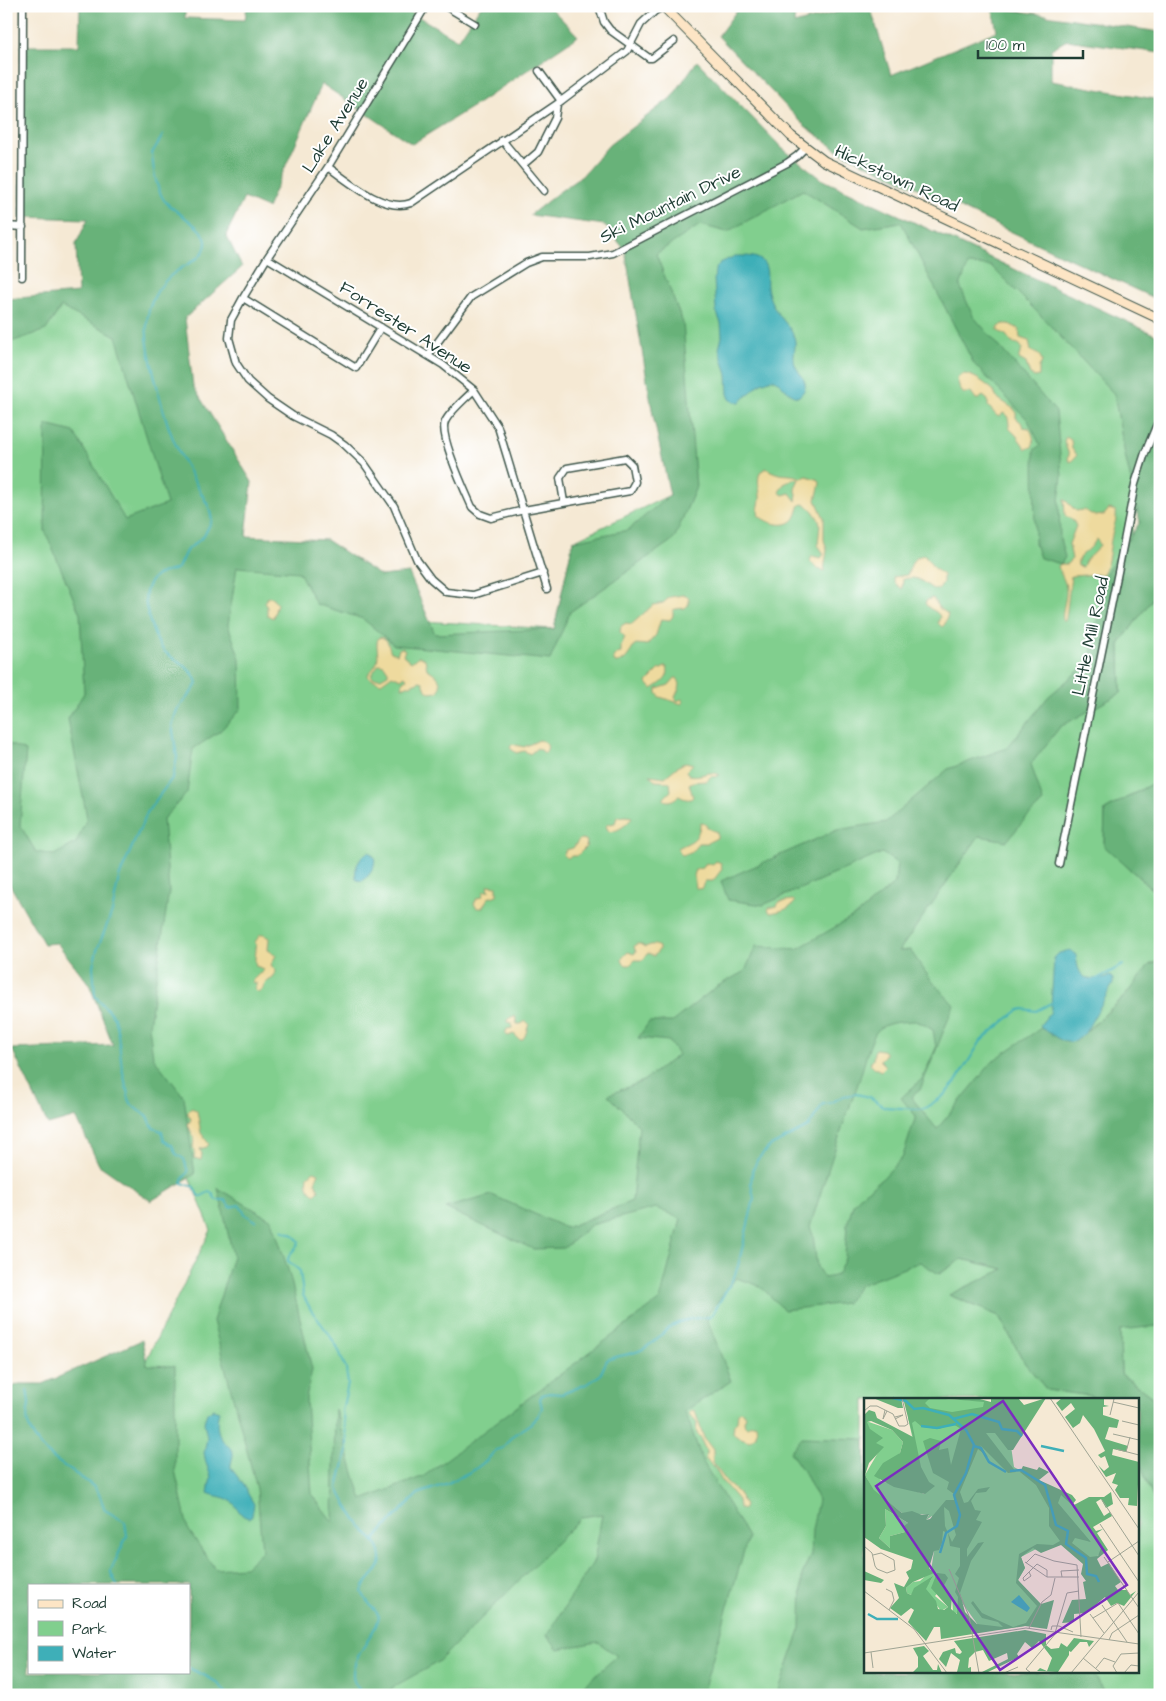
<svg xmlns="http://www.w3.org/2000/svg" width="1166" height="1701" viewBox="0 0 1166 1701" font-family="'Architects Daughter',sans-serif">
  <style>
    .green { fill: #81cf8e; stroke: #508661 }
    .forest { fill: #68b279; stroke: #447856; fill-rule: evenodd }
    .sand { fill: #eeda9e; stroke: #868c69; fill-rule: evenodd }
    .water { fill: #3eafb8; stroke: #2e7676 }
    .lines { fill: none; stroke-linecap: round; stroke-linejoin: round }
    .stream { stroke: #3eafb8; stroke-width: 2 }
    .street-casing { stroke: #3f574c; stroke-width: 9 }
    .secondary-casing { stroke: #3f574c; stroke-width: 11 }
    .street { stroke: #fff; stroke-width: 6 }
    .secondary { stroke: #fde5c5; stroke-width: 9 }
    .labels { text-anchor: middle; stroke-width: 4; stroke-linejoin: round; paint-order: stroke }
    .street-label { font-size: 18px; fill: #1f3d34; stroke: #fff }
    .inset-river { fill: none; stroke: #3eafb8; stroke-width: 2.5 }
    .inset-road { fill: none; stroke: #9fa494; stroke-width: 1 }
    .view { fill: #7b2cbf; fill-opacity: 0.15; stroke: #7b2cbf; stroke-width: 2.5 }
    .inset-edge { fill: none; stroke: #1f3d34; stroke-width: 2.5 }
  </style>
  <rect width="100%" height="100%" fill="#fff"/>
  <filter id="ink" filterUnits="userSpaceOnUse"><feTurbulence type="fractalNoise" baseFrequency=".02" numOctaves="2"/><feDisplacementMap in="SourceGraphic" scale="10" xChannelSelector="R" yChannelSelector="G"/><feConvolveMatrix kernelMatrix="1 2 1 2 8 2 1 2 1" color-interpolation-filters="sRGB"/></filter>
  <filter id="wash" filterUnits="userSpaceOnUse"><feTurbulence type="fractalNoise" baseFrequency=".0096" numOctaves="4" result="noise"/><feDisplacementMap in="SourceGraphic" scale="20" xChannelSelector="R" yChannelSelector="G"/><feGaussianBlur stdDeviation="1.12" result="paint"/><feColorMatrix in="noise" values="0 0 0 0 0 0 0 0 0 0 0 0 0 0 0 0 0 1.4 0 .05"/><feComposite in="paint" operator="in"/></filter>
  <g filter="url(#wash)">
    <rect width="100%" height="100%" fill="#f5e9d4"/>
    <!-- green -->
    <path class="green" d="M 823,180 L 1014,269 L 1118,355 L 1137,509 L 1091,709 L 1121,693 L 1120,643 L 1155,595 L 1160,595 L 1160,779 L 1105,810 L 1104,845 L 1151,889 L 1160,884 L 1160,961 L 1149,965 L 1125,996 L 1074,1042 L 939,1274 L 962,1259 L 1005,1269 L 949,1295 L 999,1316 L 1024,1362 L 1047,1390 L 1092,1396 L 1097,1400 L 865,1400 L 865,1479 L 784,1695 L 138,1695 L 189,1672 L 189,1585 L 138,1376 L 211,1230 L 148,1078 L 52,884 L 6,821 L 6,320 L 110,293 L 226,541 L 330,562 L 405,620 L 554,629 L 573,541 L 670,495 L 643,192 Z
      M 1160,1322 L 1160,1403 L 1121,1374 L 1120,1329 L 1157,1326 Z
      M 1137,1456 L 1160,1516 L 1160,1695 L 1107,1695 L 1092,1672 L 1137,1672 Z"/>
    <!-- forest -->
    <path class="forest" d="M 80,6 L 185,6 L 185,18 L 245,20 L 247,6 L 400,6 L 458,40 L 481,6 L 549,6 L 578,36 L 477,104 L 412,144 L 322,84 L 267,208 L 244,198 L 226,235 L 242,267 L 185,318 L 193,386 L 252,482 L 246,536 L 326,540 L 381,576 L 409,573 L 435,634 L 554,629 L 573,541 L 628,530 L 670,495 L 653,415 L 625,250 L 605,225 L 530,215 L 559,192 L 582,176 L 609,145 L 672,97 L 697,61 L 783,149 L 823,180 L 1160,337 L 1160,595 L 1155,595 L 1120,643 L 1121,693 L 1060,727 L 1031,764 L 1043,802 L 1025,819 L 1007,841 L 979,836 L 899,951 L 910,950 L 931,980 L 954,1005 L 920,1090 L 911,1097 L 937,1129 L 994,1060 L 1041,1028 L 1075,1042 L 1125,996 L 1149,965 L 1160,961 L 1160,1322 L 1157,1326 L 1120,1330 L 1121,1374 L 1160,1403 L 1160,1516 L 1137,1456 L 1137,1400 L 1097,1400 L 1092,1396 L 1047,1390 L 1024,1362 L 999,1316 L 949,1295 L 1004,1269 L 962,1259 L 939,1274 L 920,1262 L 860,1285 L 846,1303 L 784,1310 L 760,1286 L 736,1278 L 706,1316 L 731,1381 L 685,1411 L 703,1462 L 748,1537 L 702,1695 L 573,1695 L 617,1656 L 598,1642 L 558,1649 L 547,1635 L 594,1561 L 602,1514 L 582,1517 L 438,1662 L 393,1687 L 387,1695 L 6,1695 L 6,1390 L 19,1384 L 43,1384 L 142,1340 L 147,1365 L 175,1366 L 175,1470 L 188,1529 L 215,1569 L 245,1567 L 262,1551 L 257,1489 L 213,1321 L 233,1256 L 218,1188 L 272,1220 L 290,1276 L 312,1369 L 306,1398 L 312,1495 L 333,1522 L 335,1409 L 362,1500 L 424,1476 L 660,1300 L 681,1219 L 656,1208 L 591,1225 L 564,1248 L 533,1249 L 445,1208 L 492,1195 L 566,1228 L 632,1201 L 639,1126 L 608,1095 L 643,1081 L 678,1055 L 669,1041 L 638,1038 L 649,1022 L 672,1022 L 716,987 L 745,971 L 756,946 L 797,949 L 858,914 L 895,883 L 897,863 L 882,853 L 763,905 L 728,900 L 721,881 L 837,830 L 886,822 L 948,769 L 1007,748 L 1048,697 L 1090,661 L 1104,576 L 1140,522 L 1125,455 L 1114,394 L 1042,317 L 991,266 L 968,265 L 960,286 L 973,316 L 1056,412 L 1062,476 L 1059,501 L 1060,539 L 1065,557 L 1061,564 L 1040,558 L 1035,544 L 1034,450 L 1040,445 L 1028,420 L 974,364 L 901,222 L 863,228 L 803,190 L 727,232 L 700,225 L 656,254 L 683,323 L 696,487 L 674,539 L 570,612 L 550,660 L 394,645 L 363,619 L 316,604 L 299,572 L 237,567 L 228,625 L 240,659 L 241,709 L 220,731 L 193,749 L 187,793 L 163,819 L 169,891 L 149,1026 L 153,1057 L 184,1097 L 195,1174 L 151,1201 L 99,1165 L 76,1117 L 48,1125 L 12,1049 L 113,1045 L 89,984 L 57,943 L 44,944 L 6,878 L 6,745 L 9,744 L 26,751 L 20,825 L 36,852 L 54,855 L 76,843 L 87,818 L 68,719 L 84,693 L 80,614 L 45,531 L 46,425 L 74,432 L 125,520 L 167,504 L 116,336 L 61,307 L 46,330 L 8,343 L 6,351 L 6,299 L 78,293 L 76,244 L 88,219 L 21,217 L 21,46 L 79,46 ZM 915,1021 L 921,1023 L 933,1030 L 936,1048 L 922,1079 L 901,1098 L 916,1116 L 903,1156 L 883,1178 L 863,1193 L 853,1204 L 847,1225 L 845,1258 L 839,1272 L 834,1276 L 824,1278 L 817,1267 L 813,1235 L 810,1227 C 825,1178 841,1129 859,1081 C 863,1069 870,1038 878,1030 C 888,1021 903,1022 915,1021 ZM 29,1585 L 189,1585 L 189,1672 L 29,1672 Z
      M 740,6 L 795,6 L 794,24 L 860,6 L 870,6 L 891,75 L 997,31 L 992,7 L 1160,32 L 1160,53 L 1067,40 L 1051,49 L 1051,81 L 1160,100 L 1160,301 L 840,152 L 805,126 L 718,36 Z
      M 1160,779 L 1160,884 L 1152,889 L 1104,846 L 1105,810 Z
      M 802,1437 L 865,1439 L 865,1672 L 1092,1672 L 1107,1695 L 777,1695 L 801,1628 L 802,1575 L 811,1554 L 812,1530 L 818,1500 L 806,1475 L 790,1452 Z"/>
    <!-- sand -->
    <path class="sand" d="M 1003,324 L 1009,324 L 1019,329 L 1020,338 L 1029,341 L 1031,351 C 1037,353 1041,355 1042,362 L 1039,367 L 1039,376 L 1035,377 L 1030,375 L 1026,363 L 1019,359 L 1019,356 L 1022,350 C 1022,344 1017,343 1012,343 L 1006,335 L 998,331 L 998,328 Z
      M 964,374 C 975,375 986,384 994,391 L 996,397 L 1014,409 L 1016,412 L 1016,418 L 1021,422 L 1023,427 L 1029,428 C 1033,434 1035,440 1032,447 L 1026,449 L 1016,435 L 1009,428 C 1009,422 1009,415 1003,413 L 1000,417 L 997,416 L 988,406 L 988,400 L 983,396 L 979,399 L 976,399 L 971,392 L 964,394 L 960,389 L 957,379 L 958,377 Z
      M 1066,437 L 1071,440 L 1072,449 L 1077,455 L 1071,462 L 1068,460 L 1069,455 L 1064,441 Z
      M 766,468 C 780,478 788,472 802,478 L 807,476 L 819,480 L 820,483 L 816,500 L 824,518 L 824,540 L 827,550 L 824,571 L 817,569 L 810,561 L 812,556 L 821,558 L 824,554 L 818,545 L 820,524 L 819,520 L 813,511 L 808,506 L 803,504 L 800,505 C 798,509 798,512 796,516 C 790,530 768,524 759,516 C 757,510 759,507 760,500 C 761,490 756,484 760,472 ZM 794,479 L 799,479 L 795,488 L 797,494 L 796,501 L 790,493 L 783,495 L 779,492 L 784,484 Z
      M 1064,499 L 1076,511 L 1084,510 L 1095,516 L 1104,515 L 1109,509 L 1116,511 C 1117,519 1114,526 1112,535 C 1109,548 1110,562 1103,574 L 1071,576 L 1066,618 L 1065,621 L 1063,621 C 1061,610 1067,600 1066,589 C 1066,581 1060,574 1058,566 L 1061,564 L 1067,564 L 1072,559 L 1069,544 L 1076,526 L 1073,520 L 1065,516 ZM 1097,539 L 1100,545 C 1095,554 1085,557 1083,567 L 1078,566 C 1076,557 1083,555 1089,549 C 1093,546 1094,542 1097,539 Z
      M 925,555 L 933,567 L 943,575 L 943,582 L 939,589 L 933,589 C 920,581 919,576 903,579 L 902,589 L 895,583 L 893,577 L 907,575 C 913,564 910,557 925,555 Z
      M 683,595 L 688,597 C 690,602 689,605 685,608 L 676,609 L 673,610 L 673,616 L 670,620 L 661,619 L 656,635 L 647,645 L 636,644 C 630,651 626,664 615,663 L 613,657 L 617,654 L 621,653 L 621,646 L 625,637 L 620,632 L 621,626 L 626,623 L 632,624 L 653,605 L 663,603 L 670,597 Z
      M 268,597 L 272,597 L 277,604 L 273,618 L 267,615 L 267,607 L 264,602 Z
      M 933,598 L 938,607 L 948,614 L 945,624 L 942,627 L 938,623 L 940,617 C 937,609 929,611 925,603 L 927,600 Z
      M 379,637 C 390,638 388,647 391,652 L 397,654 L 399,649 L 402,648 L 405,650 L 403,655 L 411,662 L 419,656 L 425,659 L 427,669 C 437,674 444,682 438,692 L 430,693 L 426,690 L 423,682 L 420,681 L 405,687 L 402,687 L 403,681 L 407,679 L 405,676 L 401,679 L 392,675 L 381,683 L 369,678 L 368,675 C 371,670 376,667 377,661 C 380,653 374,645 379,637 ZM 379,664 L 384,665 L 388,671 L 388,674 L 381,678 L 373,678 L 371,675 Z
      M 665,667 L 667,667 C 671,678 660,684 652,689 L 647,683 L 648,681 L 659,670 Z
      M 675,678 L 677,678 C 683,686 678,689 675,697 L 677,701 L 682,699 L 683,700 L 682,704 L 660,697 L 657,693 L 657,689 L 669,685 Z
      M 539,740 C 547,741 550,747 545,753 L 537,748 L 530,754 L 524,751 L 516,753 L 510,748 L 512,744 L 524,747 Z
      M 686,762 L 693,764 L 686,771 L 689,775 C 701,778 709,769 720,775 L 715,777 L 711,776 L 707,781 L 693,782 L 689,784 L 693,797 C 690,801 684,799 679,796 C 674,799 670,803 664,800 L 664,798 L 671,791 L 670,782 L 655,781 L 650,775 L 665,777 L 677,767 Z
      M 626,816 L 632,817 C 629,824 618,831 610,832 L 608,830 L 606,826 L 608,824 L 615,823 L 617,817 Z
      M 701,823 L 705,824 L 709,829 L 717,832 L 717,838 L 707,843 L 698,843 L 693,851 L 683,855 L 680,854 L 678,848 C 695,839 696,842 701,823 Z
      M 581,839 L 586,840 L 587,842 L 586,847 L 577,856 L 572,856 L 567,858 L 563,855 L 566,850 L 573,848 L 579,840 Z
      M 716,861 L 721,863 L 722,869 L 713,881 L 705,881 L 701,889 L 696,888 L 694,876 L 696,869 L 703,868 L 706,863 L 713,865 Z
      M 489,885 L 497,886 L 497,895 L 488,898 L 482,908 L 477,908 L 474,904 L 477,898 L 482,897 L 484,891 L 489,891 L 488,887 Z
      M 793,900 L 795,902 C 791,909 778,912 770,913 L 768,910 L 769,908 L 777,906 L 779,902 Z
      M 260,935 L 264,935 L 269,938 L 268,950 L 276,955 L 271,965 L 276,971 L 273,978 L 265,983 L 262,990 L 257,992 L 254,989 L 256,985 L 256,982 L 253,983 L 252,981 L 263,970 L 261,968 L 256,966 C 253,957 258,951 255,942 Z
      M 636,944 L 640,944 L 645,947 C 651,945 653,943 659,947 L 659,950 L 654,956 L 648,953 L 643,960 L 635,960 L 630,965 L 626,965 L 622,961 L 623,957 L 628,952 L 634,954 L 636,952 L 634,947 Z
      M 515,1016 L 517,1024 L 521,1024 L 526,1021 L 529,1024 L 525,1036 L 522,1040 L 520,1040 L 514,1034 L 508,1036 L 505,1034 L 507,1029 L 512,1028 L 512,1023 L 507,1022 L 507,1020 L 511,1017 Z
      M 876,1049 L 882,1050 L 885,1052 L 885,1055 L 880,1060 L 886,1066 L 881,1071 L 875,1068 L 870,1063 L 873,1060 L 874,1052 Z
      M 192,1108 L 197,1111 L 201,1133 L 209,1144 L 207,1147 L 200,1149 L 202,1154 L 201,1160 L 194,1158 L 195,1151 L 193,1148 L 194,1138 L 188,1125 L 191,1119 L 188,1114 L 188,1111 Z
      M 314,1171 L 319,1173 L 315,1182 L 319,1190 L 315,1194 C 307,1191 307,1183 308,1176 Z
      M 691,1410 L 695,1411 L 704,1438 L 713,1450 L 713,1463 L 728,1484 L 738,1493 L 745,1506 L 743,1510 L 739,1508 L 738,1500 L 722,1481 L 715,1468 L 706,1460 L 705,1454 L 707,1453 L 702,1442 L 702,1440 L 696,1431 L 697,1423 L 689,1414 Z
      M 741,1411 L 746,1415 L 744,1421 L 745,1426 L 748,1427 L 750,1425 L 756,1424 C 757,1433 758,1436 749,1441 L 736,1436 L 733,1433 L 734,1424 L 737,1421 L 738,1413 Z"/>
    <!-- water -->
    <path class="water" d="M 735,256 C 744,256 755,255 762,261 C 769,267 766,279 767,287 C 768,293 770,300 773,305 C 778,317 790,325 794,337 C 797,345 793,353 794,360 C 795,374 816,383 798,397 C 787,395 783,383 773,379 L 761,383 L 740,402 L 734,402 L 730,399 L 728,394 L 727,375 L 719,348 L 722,337 L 721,323 L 716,311 L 714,279 L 715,270 L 720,263 Z
      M 368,852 C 382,857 371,876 362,881 L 357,880 C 352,870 360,857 368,852 Z
      M 1070,950 L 1076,954 C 1078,980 1086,982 1110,976 L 1113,979 L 1113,984 L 1085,1033 C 1067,1052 1059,1037 1041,1028 L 1040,1025 L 1050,1013 L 1051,1008 L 1054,958 L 1059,953 Z
      M 213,1409 L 219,1411 C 216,1422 216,1434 225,1443 C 227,1446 232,1448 233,1452 C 234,1457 230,1463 231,1468 L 246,1488 L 248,1494 L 254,1504 L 252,1515 L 250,1518 C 239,1517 239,1508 232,1502 C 225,1496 216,1497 208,1493 L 211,1477 L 206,1463 L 204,1453 L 207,1438 L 204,1422 L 207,1413 Z"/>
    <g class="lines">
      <!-- stream -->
      <path class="stream" d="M 163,135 L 152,153 C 153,168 156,188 164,200 C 173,212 207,228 206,243 C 205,259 187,263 177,271 C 169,276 163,283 158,290 C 140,317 147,345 154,374 C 159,395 164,416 172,436 C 182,461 196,484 209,507 L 212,520 L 204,536 L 186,551 L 178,568 C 172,572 163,571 156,576 C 151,580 147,586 146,592 C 143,606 154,640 164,651 C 175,662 192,666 197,683 L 194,689 L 177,710 L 172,725 L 177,757 L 173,777 L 148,811 L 142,824 L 119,877 L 112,912 L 97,950 L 93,966 L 95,996 L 114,1017 L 118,1034 L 122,1068 L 129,1099 L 132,1105 L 139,1111 L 148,1116 L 153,1128 L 162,1131 L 164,1141 L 172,1145 L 176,1154 L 184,1159 L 188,1172 L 182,1180 L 182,1183 L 194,1187 L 197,1194 L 200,1197 L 209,1192 L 212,1193 L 216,1200 L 225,1200 L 230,1207 L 239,1205 L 246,1215 L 256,1221
        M 1093,981 L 1123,965
        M 282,1230 L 292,1234 L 299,1241 C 298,1250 287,1252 288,1261 L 300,1271 L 303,1295 L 311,1310 L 329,1334 L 340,1353 L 346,1369 L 348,1384 L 342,1411 L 347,1440 L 347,1450 L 338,1488 C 342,1498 353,1516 360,1525 C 367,1535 382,1545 381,1560 C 380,1574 364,1579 362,1592 C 367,1604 373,1606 379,1616 C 376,1637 347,1659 354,1681 C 356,1686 360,1690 362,1695
        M 27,1390 C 28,1395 29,1400 29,1405 C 28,1411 26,1418 28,1424 C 37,1455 71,1468 94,1487 L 99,1494 L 105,1510 L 125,1522 L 127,1536 L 111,1570 L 111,1573 L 117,1585
        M 374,1541 L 387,1525 L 418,1494 L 448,1483 L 474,1470 L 487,1460 L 496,1450 L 503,1448 L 512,1436 L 528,1426 L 538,1416 L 542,1408 L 540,1399 L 542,1395 L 549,1393 L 562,1394 L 589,1383 L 600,1375 L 607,1360 C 618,1355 631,1355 641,1350 C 652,1345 659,1336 668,1329 C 680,1319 695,1318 709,1317 L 712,1315 L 734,1277 L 738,1266 L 754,1199 L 751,1183 L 752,1173 L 757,1160 L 769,1147 L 808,1127 L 823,1104 L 830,1103 L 844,1096 L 856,1094 L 870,1097 L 884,1107 L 918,1109 L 925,1108 L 942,1097 L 955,1083 L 981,1041 L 989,1034 L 1017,1011 L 1023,1009 L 1036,1011 L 1051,1003
        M 189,1668 C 202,1675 220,1680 227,1695"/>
    </g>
  </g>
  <g filter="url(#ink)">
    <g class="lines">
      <defs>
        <path id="street" d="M 426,6 L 328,167 L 267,258 L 243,298 L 231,320 L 229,338 L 236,363 L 248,381 L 268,399 L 293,416 L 331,435 L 345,445 L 364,463 L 394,506 L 417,560 L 431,579 L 446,592 L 473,595 L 543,573
          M 445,6 L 475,24
          M 599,6 L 604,22 L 610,30 L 649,58 L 652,58 L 674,41
          M 539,71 L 561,101
          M 502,140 L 544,191
          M 524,164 L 538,152 L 555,118 L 557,104
          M 328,167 C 350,182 384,213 411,203 L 557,104 L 627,51 L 641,24 L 655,11 L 663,7
          M 6,226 L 23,227
          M 267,258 L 443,365 L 474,390 L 498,427 L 547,589
          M 22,277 L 23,6
          M 243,298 L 356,368 L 381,327
          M 428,355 L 471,297 L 526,263 L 542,257 L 590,257 L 613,253 L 787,163 L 797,156 L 805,148
          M 474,390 C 467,397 449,412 445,422 C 439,436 465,491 472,507 L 480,514 L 491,518 L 524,510 L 630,491 L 635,482 L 632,465 L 625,458 L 567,468 L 560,478 L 564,502
          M 1059,864 L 1119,567 L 1135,484 L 1145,453 L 1160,417"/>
        <path id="secondary" d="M 663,6 L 791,136 L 824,161 L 1160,319"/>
      </defs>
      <!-- street casing -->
      <use href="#street" class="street-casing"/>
      <!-- secondary casing -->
      <use href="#secondary" class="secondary-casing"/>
      <!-- street -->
      <use href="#street" class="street"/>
      <!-- secondary -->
      <use href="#secondary" class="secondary"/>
    </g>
  </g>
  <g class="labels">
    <!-- street labels -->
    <g class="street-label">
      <text transform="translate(335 125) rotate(-58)" y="6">Lake Avenue</text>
      <text transform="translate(897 178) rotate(25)" y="6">Hickstown Road</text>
      <text transform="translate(670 204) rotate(-26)" y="6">Ski Mountain Drive</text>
      <text transform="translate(406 327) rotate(33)" y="6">Forrester Avenue</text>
      <text transform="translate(1090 636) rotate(-78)" y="6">Little Mill Road</text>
    </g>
  </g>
  <!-- overview -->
  <g transform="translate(864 1398)">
    <rect width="275" height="275" fill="#f5e9d4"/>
    <path d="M 61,0 L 122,3 L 147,48 L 150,69 L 204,99 L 225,124 L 240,151 L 229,163 L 199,145 L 186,150 L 174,150 L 157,159 L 161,170 L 154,182 L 179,213 L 161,228 L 133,232 L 116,230 L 94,199 L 94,216 L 89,214 L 88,199 L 79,189 L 71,198 L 84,209 L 77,213 L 61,191 L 68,180 L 47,197 L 43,195 L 42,190 L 49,184 L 56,183 L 67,173 L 70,153 L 68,118 L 61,123 L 65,117 L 38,115 L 10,93 L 1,77 L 15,53 L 2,23 L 28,32 L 39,44 L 36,55 L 15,80 L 17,83 L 61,96 L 44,20 ZM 21,111 L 44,125 L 41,134 L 26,138 L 26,150 L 15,140 L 22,128 Z" fill="#81cf8e"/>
    <path d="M 9,0 L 37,0 L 39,10 L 34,10 ZM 39,0 L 66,0 L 61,5 L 66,10 L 88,14 L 119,9 L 120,4 L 73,0 L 112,0 L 127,4 L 127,0 L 154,0 L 160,7 L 182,0 L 149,52 L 144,52 L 131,35 L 122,35 L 152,74 L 144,75 L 116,47 L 124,59 L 114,51 L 96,94 L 100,105 L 104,104 L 114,91 L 126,89 L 122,94 L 112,95 L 107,103 L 111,112 L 117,113 L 112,122 L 118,124 L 103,151 L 103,159 L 114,145 L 120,144 L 107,163 L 96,195 L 101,214 L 113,226 L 139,229 L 134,224 L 118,220 L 107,205 L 109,203 L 118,215 L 149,229 L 162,225 L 173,208 L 152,185 L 155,156 L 173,146 L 189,147 L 196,143 L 185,128 L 185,110 L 172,87 L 156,74 L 159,68 L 173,72 L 175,69 L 185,74 L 175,82 L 208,97 L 212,102 L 208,107 L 197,97 L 194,105 L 227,144 L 211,140 L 208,145 L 226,159 L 234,158 L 237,150 L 210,107 L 225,99 L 240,99 L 247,94 L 249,106 L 242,110 L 237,101 L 232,104 L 240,118 L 246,114 L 248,118 L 229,129 L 232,133 L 239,131 L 233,135 L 244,152 L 233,161 L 237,169 L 245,165 L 257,184 L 251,188 L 254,192 L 263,192 L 266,197 L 272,193 L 260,208 L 253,205 L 247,208 L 241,199 L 222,215 L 210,216 L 210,224 L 198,225 L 208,202 L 222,201 L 219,184 L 222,183 L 217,176 L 219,166 L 197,147 L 177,155 L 169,150 L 157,159 L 161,170 L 154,182 L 177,206 L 190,202 L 183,231 L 161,228 L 77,241 L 76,229 L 70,229 L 62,243 L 44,224 L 50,212 L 47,210 L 37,218 L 26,210 L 35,200 L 30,185 L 40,189 L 45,180 L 42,174 L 47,171 L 49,162 L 17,151 L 0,139 L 0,17 L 5,12 L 11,14 L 13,20 L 49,39 ZM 7,23 L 28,32 L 39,44 L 36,55 L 19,65 L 10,78 L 30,89 L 61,96 L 71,88 L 65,84 L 57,69 L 48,25 L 51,23 L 58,29 L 75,31 L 89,26 L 97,31 L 87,67 L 84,50 L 75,52 L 77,43 L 66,40 L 59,43 L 69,75 L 85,84 L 83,91 L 90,96 L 90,102 L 82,102 L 66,121 L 62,122 L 65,116 L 58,117 L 48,113 L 38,115 L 10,92 L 1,77 L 5,65 L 20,49 L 12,45 L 19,40 L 6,31 L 3,24 ZM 80,109 L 85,113 L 92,137 L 88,144 L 81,128 ZM 21,111 L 44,125 L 40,128 L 41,134 L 26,138 L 26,150 L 15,140 L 22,128 ZM 79,133 L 84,135 L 86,148 L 96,150 L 96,168 L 91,176 L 95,180 L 91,194 L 94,199 L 93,216 L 87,211 L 88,199 L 79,189 L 84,180 L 81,176 L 73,175 L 67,190 L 84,209 L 80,212 L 74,211 L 72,203 L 62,191 L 69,178 L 50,190 L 47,197 L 43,195 L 42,190 L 49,184 L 70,175 L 65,170 L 70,153 L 75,152 L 78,145 ZM 198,0 L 240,0 L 240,7 L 245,8 L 239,9 L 239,17 L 255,22 L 253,30 L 245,29 L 241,41 L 264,48 L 262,54 L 249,51 L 248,57 L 275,64 L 273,108 L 264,107 L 265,100 L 256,100 L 251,92 L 254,87 L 248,85 L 252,75 L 242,79 L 234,67 L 240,73 L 245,69 L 241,58 L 237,60 L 234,57 L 241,53 L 230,31 L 219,17 L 216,25 L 209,30 L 201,19 L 211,11 L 207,5 L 198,13 L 192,5 ZM 0,173 L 20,182 L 17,185 L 0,182 ZM 161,232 L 182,236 L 182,247 L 187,251 L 195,250 L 197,245 L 203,249 L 210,240 L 230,243 L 225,249 L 223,244 L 216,244 L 207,254 L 205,253 L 205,257 L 194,274 L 173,273 L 176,270 L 183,273 L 188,260 L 175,243 L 168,250 L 161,244 L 153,256 L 155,259 L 122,275 L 116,275 L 144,261 L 143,255 L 125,263 L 119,252 L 111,254 L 105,260 L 104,270 L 107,269 L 107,275 L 93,274 L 96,262 L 87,255 L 82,269 L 75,261 L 79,254 L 91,250 L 92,255 L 96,256 L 98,254 L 90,243 ZM 60,248 L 65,253 L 59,258 L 69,272 L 73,272 L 74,266 L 78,275 L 48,275 L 54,269 L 54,259 L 49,250 Z" fill="#68b279" fill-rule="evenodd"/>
    <path d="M 155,197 L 166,210 L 163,214 L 147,204 Z" fill="#3eafb8"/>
    <path class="inset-river" d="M 29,0 L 42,3 L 50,11 L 59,10 L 85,17 L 102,32 L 110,47 L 102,75 L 90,97 L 96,117 L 93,128 L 82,135 L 76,155M 89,21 L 108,16 L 135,24 L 138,31 L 153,33 L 158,38M 57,28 L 73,30 L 92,26M 110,48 L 117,50 L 125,64 L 142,74M 177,48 L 200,53M 146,73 L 157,72 L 181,87 L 192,127 L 204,133 L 202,146 L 222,160 L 223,176 L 232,178 L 235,184M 4,216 L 13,221 L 34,221"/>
    <path class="inset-road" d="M 186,0 L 275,131M 249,4 L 275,10M 21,12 L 19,21 L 23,13M 0,13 L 6,8 L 13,8 L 29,16 L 35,28 L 41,28 L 44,26 L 38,0M 246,17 L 250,1M 31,19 L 39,17 L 31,21M 258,23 L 275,27M 249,36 L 275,42M 252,51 L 275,57M 262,54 L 266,39M 238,102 L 275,158M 236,126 L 275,184M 0,148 L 8,155 L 11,168 L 13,171 L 23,175 L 31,172 L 30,162 L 17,155 L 9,157M 240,159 L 275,210M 161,164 L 183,179 L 215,179M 244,164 L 275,143M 162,165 L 171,156 L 190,163 L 213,167 L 217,239M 85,171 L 105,218 L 115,275M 165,174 L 167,178 L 160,183 L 159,180 L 173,166 L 183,172 L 183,179M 198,179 L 197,173 L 215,172M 22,191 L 28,194 L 30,202 L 25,212M 0,193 L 50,231 L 83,275M 238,207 L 263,244M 226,216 L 240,235M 229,220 L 254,205 L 275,236M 165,230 L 178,204 L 187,197 L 191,180M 187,232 L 188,228 L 195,228 L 209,234M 191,235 L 203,195 L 215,193M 245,242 L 248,235 L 275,217M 7,254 L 9,270M 0,255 L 162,230 L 275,246M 219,260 L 237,275M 232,270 L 240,260 L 251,264M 140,275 L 154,269M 167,275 L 162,271 L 192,235M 207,275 L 275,194M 253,275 L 249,268 L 257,256 L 275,255M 260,275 L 267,267 L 275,268"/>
    <path class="view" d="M 139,3 L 263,187 L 136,272 L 12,88 Z"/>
    <rect width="275" height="275" class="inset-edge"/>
  </g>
  <!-- margin -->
  <rect width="1166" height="1701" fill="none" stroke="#fff" stroke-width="25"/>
  <!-- legend -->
  <rect x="28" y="1584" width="162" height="90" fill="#ffffff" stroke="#a5b1ae"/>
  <rect x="38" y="1600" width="25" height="8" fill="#fde5c5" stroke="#a5b1ae"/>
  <text x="72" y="1608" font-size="15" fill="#1f3d34">Road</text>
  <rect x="38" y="1621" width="25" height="15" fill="#81cf8e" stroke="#a5b1ae"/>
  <text x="72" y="1634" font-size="15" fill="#1f3d34">Park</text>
  <rect x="38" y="1646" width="25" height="15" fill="#3eafb8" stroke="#a5b1ae"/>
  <text x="72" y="1658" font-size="15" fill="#1f3d34">Water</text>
  <!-- scale -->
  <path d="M978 50v8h105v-8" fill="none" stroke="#1f3d34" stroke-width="2.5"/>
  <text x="986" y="50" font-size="15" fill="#1f3d34" stroke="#ffffff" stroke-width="4" paint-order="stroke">100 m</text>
</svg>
